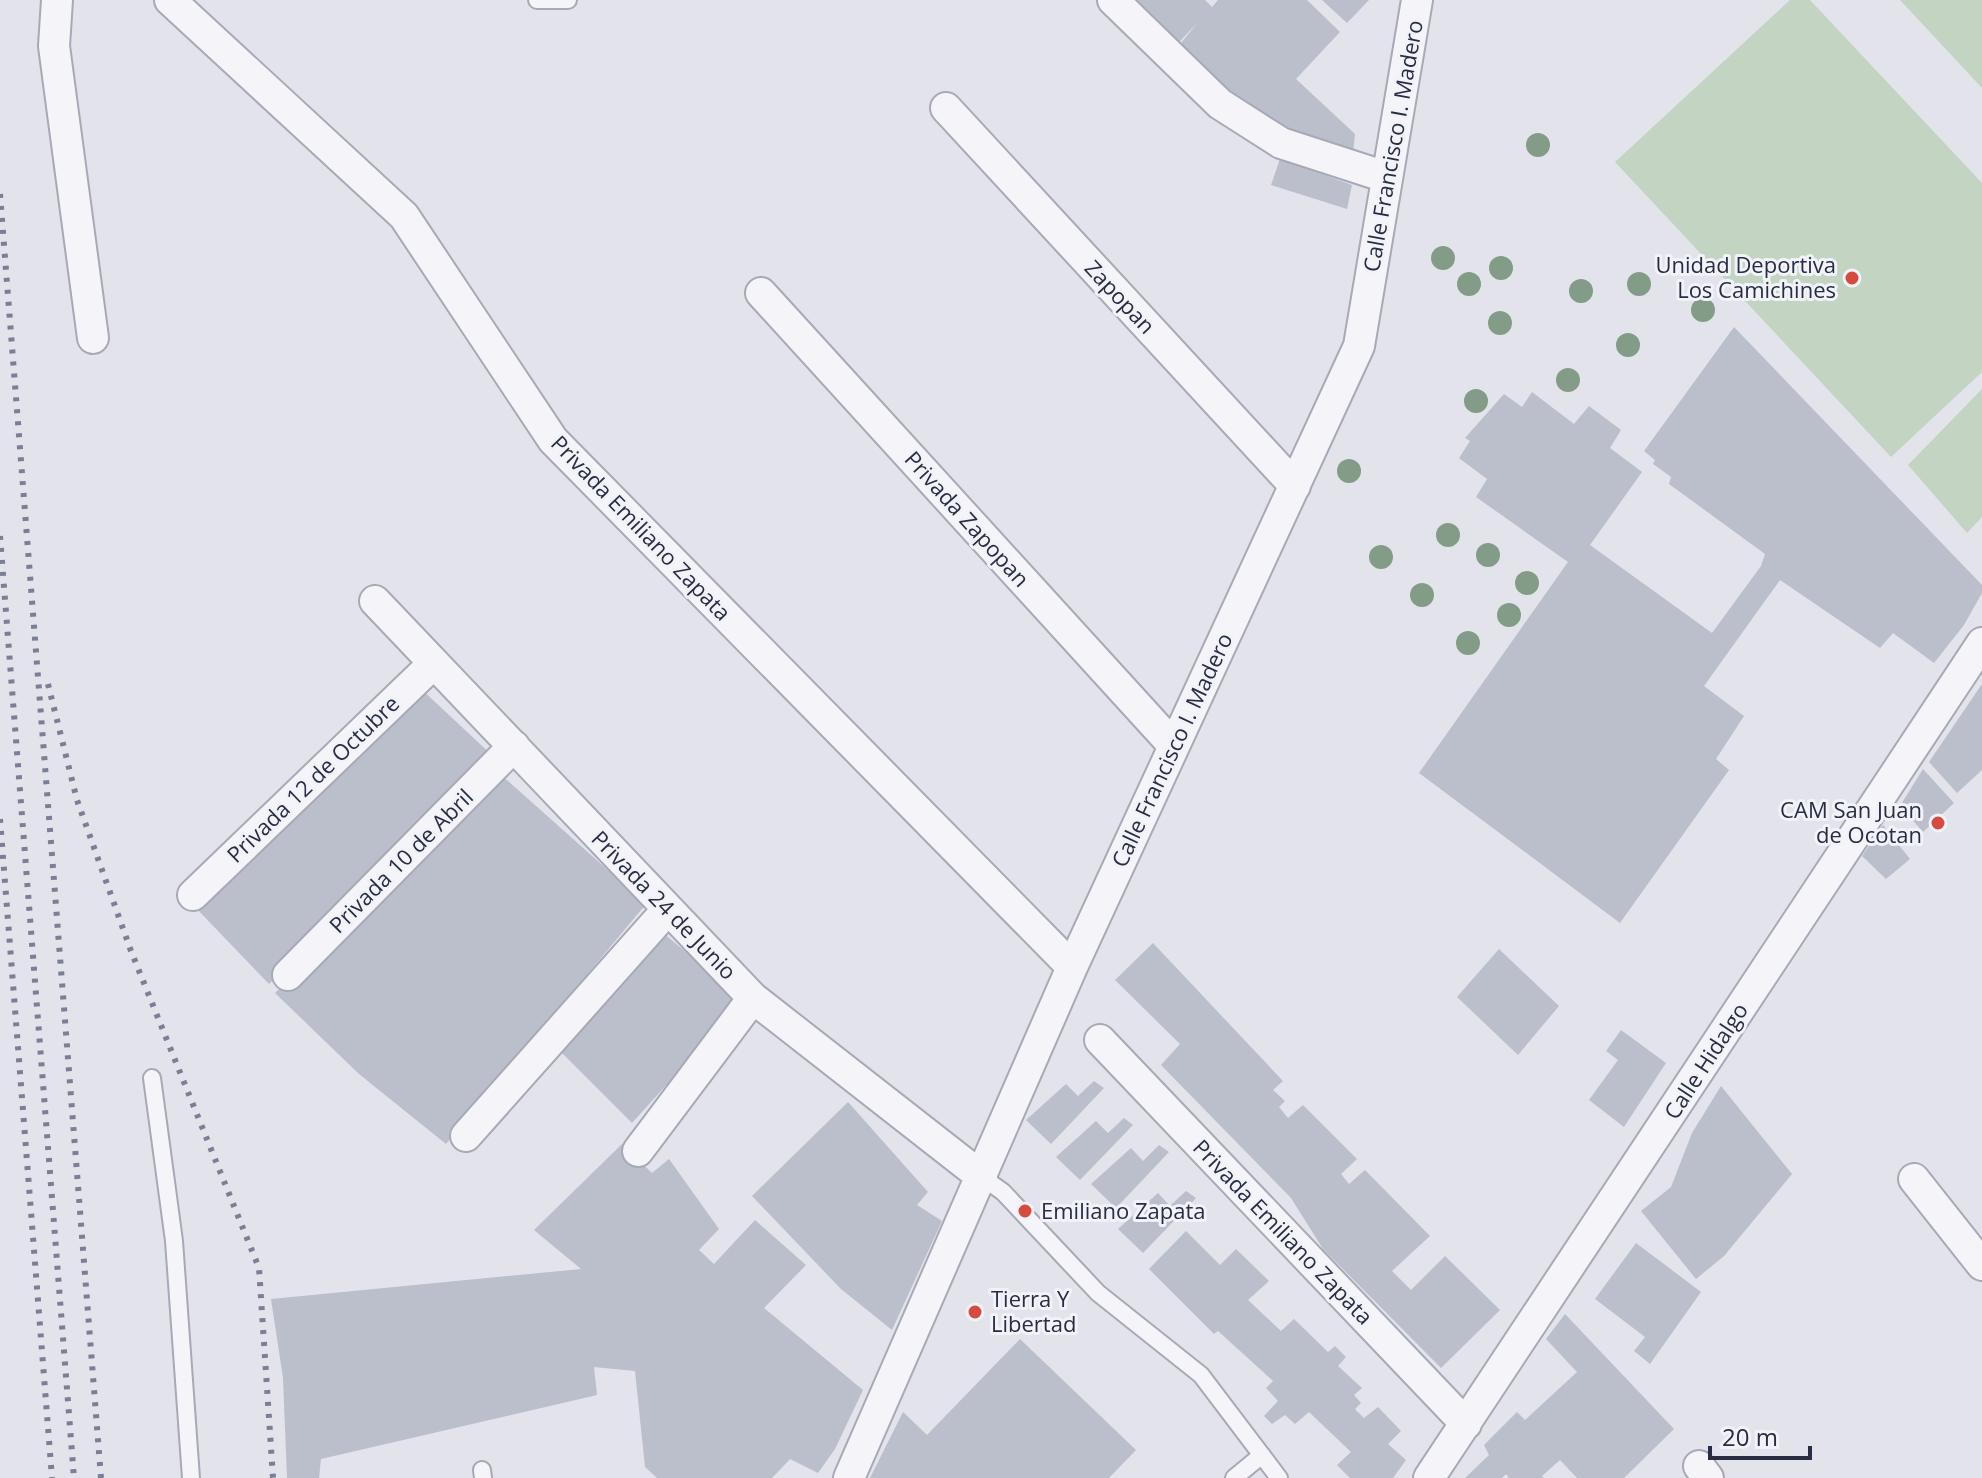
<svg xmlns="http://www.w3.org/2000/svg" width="1982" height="1478" viewBox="0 0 1982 1478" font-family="'Open Sans',sans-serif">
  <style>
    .green { fill: #c3d5c2 }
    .building { fill: #bbbecb }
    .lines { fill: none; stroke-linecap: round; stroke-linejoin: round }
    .lane-casing { stroke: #a7a9b6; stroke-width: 20 }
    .street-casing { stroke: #a7a9b6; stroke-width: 34 }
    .lane { stroke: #f5f5f9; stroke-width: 16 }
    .street { stroke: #f5f5f9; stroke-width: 30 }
    .rail { stroke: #7a7f96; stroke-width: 6; stroke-dasharray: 4 8; stroke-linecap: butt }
    .tree { fill: #839c87 }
    .poi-dot { fill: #d74a40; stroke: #f2f3f8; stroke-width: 3 }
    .labels { text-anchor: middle; stroke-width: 6; stroke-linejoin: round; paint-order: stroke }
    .street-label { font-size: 22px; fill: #292d44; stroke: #f2f3f8 }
    .poi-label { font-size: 22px; fill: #292d44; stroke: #f2f3f8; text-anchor: end }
  </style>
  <rect width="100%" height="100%" fill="#e2e3eb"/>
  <!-- green -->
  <path class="green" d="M 1790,0 L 1810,0 L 1982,183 L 1982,372 L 1891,457 L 1615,162 Z
    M 1900,0 L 1982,0 L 1982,88 Z
    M 1982,389 L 1982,517 L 1967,533 L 1908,465 Z"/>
  <!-- building -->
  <path class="building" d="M 1117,0 L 1205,0 L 1212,7 L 1218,0 L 1307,0 L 1340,32 L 1296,79 L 1355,134 L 1352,163 L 1284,138 L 1172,54 L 1198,22 L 1169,53 Z
    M 1322,0 L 1369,0 L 1347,23 Z
    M 1280,159 L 1352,185 L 1347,209 L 1271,185 Z
    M 1734,327 L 1982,585 L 1982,593 L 1964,625 L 1934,663 L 1893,633 L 1880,648 L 1780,580 L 1704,686 L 1744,716 L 1716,759 L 1729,770 L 1620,923 L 1419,773 L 1568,562 L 1476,497 L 1487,479 L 1459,458 L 1470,441 L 1465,438 L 1504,394 L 1522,407 L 1532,392 L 1574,424 L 1589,406 L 1621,430 L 1610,448 L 1642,472 L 1590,545 L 1712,633 L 1761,566 L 1765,554 L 1669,484 L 1671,477 L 1653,464 L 1655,460 L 1644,451 Z
    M 1982,684 L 1982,770 L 1957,793 L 1929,762 Z
    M 419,687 L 495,758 L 269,984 L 195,907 Z
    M 1923,769 L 1954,803 L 1923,832 L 1900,806 Z
    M 499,773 L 646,904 L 446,1144 L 359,1074 L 275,993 Z
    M 1883,825 L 1910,859 L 1886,879 L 1862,856 Z
    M 662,932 L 743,1000 L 632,1123 L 555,1046 Z
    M 1153,943 L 1283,1081 L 1273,1090 L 1285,1101 L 1279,1107 L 1288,1118 L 1303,1105 L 1357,1159 L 1341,1174 L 1349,1184 L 1365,1170 L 1430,1236 L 1392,1271 L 1411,1290 L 1445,1256 L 1500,1310 L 1441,1368 L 1323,1249 L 1291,1198 L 1161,1065 L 1180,1044 L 1115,980 Z
    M 1499,949 L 1559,1006 L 1518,1055 L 1457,997 Z
    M 1621,1030 L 1666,1063 L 1624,1127 L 1589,1100 L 1618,1060 L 1606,1051 Z
    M 1094,1081 L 1104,1088 L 1051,1144 L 1026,1120 L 1066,1084 L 1078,1096 Z
    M 1721,1086 L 1792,1174 L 1724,1256 L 1696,1279 L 1641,1211 L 1671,1187 L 1692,1133 Z
    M 848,1102 L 928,1192 L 917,1205 L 942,1221 L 892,1330 L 841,1289 L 752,1196 Z
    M 1124,1118 L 1133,1125 L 1080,1180 L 1056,1157 L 1096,1121 L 1108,1133 Z
    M 622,1144 L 652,1173 L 669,1159 L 719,1229 L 699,1250 L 714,1264 L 755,1220 L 806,1265 L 764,1308 L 863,1390 L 835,1449 L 818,1473 L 790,1459 L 772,1478 L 657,1478 L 645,1467 L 635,1371 L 594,1367 L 597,1395 L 321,1459 L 319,1478 L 287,1478 L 283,1378 L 271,1299 L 581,1269 L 534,1230 Z
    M 1159,1145 L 1169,1152 L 1116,1208 L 1091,1184 L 1131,1148 L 1143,1161 Z
    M 1186,1191 L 1196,1198 L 1143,1253 L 1118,1229 L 1158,1193 L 1170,1206 Z
    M 1186,1231 L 1220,1265 L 1236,1249 L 1269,1281 L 1248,1300 L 1281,1331 L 1294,1319 L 1328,1352 L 1335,1346 L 1346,1357 L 1338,1366 L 1362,1388 L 1354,1395 L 1361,1403 L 1355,1409 L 1364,1418 L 1378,1407 L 1401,1431 L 1388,1444 L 1406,1460 L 1393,1478 L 1350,1478 L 1337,1465 L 1351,1452 L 1309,1412 L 1295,1424 L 1285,1415 L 1272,1424 L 1264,1416 L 1278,1401 L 1266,1388 L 1273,1381 L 1218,1331 L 1214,1334 L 1149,1269 Z
    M 1636,1243 L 1701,1292 L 1650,1364 L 1634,1351 L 1645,1337 L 1595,1299 Z
    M 1565,1314 L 1674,1429 L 1624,1478 L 1577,1478 L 1560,1460 L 1542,1476 L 1544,1478 L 1509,1478 L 1506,1474 L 1502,1478 L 1465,1478 L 1489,1455 L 1484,1445 L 1517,1412 L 1525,1420 L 1577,1372 L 1546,1339 Z
    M 1020,1339 L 1136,1450 L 1109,1478 L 870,1478 L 903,1412 L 927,1435 Z"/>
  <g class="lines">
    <defs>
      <path id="lane" d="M 537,0 L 568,0
        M 152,1078 L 174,1241 L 191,1478
        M 982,1177 L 1003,1192 L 1098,1293 L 1201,1375 L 1279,1478
        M 482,1470 L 483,1478
        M 1234,1478 L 1262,1455"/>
      <path id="street" d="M 57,0 L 54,46 L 93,338
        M 170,0 L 404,216 L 553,440 L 1072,967
        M 1113,0 L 1220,104 L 1281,143 L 1386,177
        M 946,108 L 1295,486
        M 761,293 L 1173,745
        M 375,601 L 753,998 L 982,1177
        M 193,895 L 434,663
        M 288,975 L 514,746
        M 1100,1040 L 1466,1424
        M 466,1136 L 668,909
        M 638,1151 L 753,998
        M 1914,1179 L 1982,1265
        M 1699,1466 L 1708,1478
        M 849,1478 L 1072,967 L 1359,346 L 1417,0
        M 1429,1478 L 1982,643"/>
    </defs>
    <!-- lane casing -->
    <use href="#lane" class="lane-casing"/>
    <!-- street casing -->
    <use href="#street" class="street-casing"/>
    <!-- lane -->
    <use href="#lane" class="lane"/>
    <!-- street -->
    <use href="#street" class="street"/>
    <!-- rail -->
    <path class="rail" d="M 0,194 L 101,1478
      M 0,536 L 74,1478
      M 48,684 L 77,800 L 131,951 L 259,1268 L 273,1478
      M 0,819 L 52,1478"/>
  </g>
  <!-- trees -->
  <g class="tree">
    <circle cx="1538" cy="145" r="12"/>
    <circle cx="1443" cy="258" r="12"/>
    <circle cx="1501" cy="268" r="12"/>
    <circle cx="1469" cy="284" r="12"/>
    <circle cx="1639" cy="284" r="12"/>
    <circle cx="1581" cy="291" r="12"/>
    <circle cx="1703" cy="310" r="12"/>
    <circle cx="1500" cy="323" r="12"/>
    <circle cx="1628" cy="345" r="12"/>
    <circle cx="1568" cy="380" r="12"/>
    <circle cx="1476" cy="401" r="12"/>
    <circle cx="1349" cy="471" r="12"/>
    <circle cx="1448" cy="535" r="12"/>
    <circle cx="1488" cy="555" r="12"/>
    <circle cx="1381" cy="557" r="12"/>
    <circle cx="1527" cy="583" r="12"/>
    <circle cx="1422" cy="595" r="12"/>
    <circle cx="1509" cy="615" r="12"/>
    <circle cx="1468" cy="643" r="12"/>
  </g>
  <!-- markers -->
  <g class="poi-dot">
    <circle cx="1852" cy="278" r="8"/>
    <circle cx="1938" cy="823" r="8"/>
    <circle cx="1025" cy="1211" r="8"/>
    <circle cx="975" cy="1312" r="8"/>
  </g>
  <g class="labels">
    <!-- street labels -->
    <g class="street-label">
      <text transform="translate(1393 146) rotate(-80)" y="8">Calle Francisco I. Madero</text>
      <text transform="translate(1120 297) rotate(47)" y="8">Zapopan</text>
      <text transform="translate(967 519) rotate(48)" y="8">Privada Zapopan</text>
      <text transform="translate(641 528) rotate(46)" y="8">Privada Emiliano Zapata</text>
      <text transform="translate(1172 750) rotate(-65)" y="8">Calle Francisco I. Madero</text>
      <text transform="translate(313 779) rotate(-44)" y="8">Privada 12 de Octubre</text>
      <text transform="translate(401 861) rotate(-45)" y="8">Privada 10 de Abril</text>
      <text transform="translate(664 905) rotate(46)" y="8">Privada 24 de Junio</text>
      <text transform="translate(1706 1061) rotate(-57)" y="8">Calle Hidalgo</text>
      <text transform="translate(1283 1232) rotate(46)" y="8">Privada Emiliano Zapata</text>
    </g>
    <!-- poi labels -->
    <g class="poi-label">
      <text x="1836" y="273">Unidad Deportiva<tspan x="1836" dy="25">Los Camichines</tspan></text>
      <text x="1922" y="818">CAM San Juan<tspan x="1922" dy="25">de Ocotan</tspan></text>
      <text x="1041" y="1219" text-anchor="start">Emiliano Zapata</text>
      <text x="991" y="1307" text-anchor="start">Tierra Y<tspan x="991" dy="25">Libertad</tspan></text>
    </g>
  </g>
  <!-- scale -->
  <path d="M1710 1446v12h100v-12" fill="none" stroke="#292d44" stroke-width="4"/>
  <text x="1722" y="1446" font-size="24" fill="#292d44" stroke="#f2f3f8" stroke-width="6" paint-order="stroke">20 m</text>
</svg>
